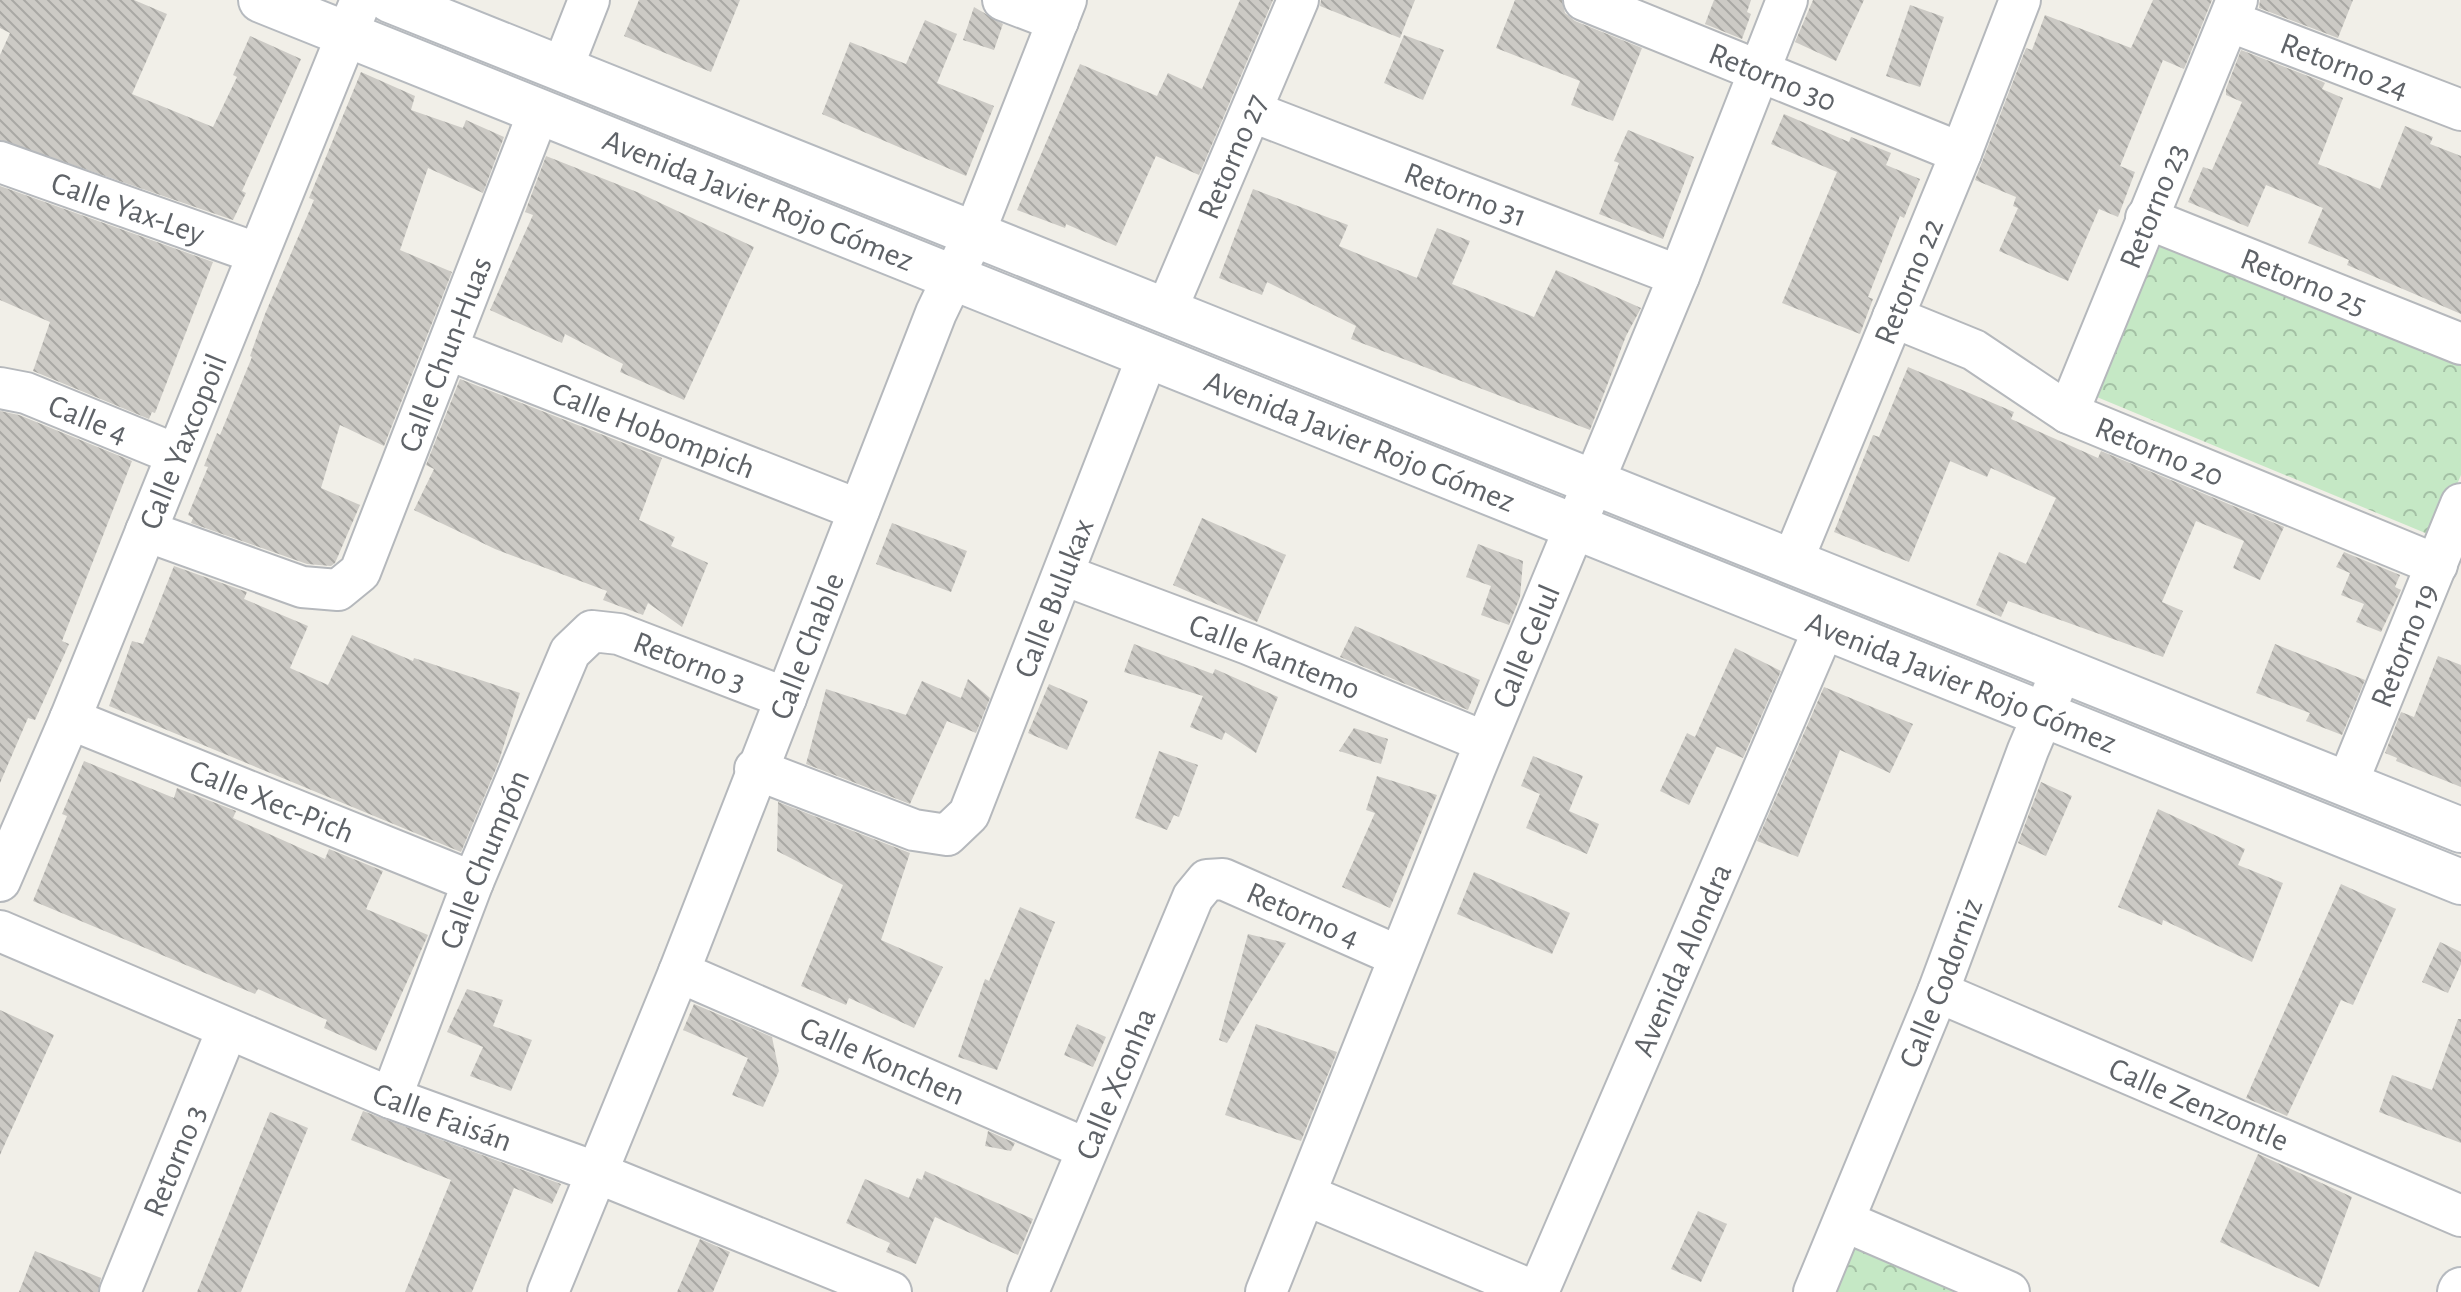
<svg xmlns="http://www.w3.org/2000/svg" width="2461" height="1292" viewBox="0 0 2461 1292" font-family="'Alegreya Sans',sans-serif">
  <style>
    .park { fill: url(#park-crowns) }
    .building { fill: url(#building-back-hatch) }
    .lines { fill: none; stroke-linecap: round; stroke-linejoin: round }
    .minor-casing { stroke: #b5b8bc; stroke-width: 44 }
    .secondary-casing { stroke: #b6babf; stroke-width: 48 }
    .minor { stroke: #fff; stroke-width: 40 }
    .secondary { stroke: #fff; stroke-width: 44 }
    .labels { text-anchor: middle; stroke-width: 6; stroke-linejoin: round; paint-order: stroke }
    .street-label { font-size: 32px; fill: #5f6368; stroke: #fff }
  </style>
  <defs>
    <pattern id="park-crowns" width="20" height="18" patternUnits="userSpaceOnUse" patternTransform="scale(2)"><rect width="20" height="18" fill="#c5e8c5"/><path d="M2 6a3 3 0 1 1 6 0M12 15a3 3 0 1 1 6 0" fill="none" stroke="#a3c0a4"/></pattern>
    <pattern id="building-back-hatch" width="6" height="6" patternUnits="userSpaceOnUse" patternTransform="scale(2)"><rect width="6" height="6" fill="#cccac5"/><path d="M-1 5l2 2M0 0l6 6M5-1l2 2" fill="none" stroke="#a9a8a4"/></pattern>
  </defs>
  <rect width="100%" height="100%" fill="#f1efe8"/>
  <!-- park -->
  <path class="park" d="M 2165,235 L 2461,366 L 2461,475 L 2435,537 L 2092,395 Z
    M 1844,1235 L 1985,1292 L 1819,1292 Z"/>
  <!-- building -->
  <path class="building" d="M 0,0 L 134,0 L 167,14 L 132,94 L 213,127 L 237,77 L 233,75 L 250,36 L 301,59 L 242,191 L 246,193 L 233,220 L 0,140 L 0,55 L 10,33 L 0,28 Z
    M 639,0 L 740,0 L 711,72 L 624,36 Z
    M 1240,0 L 1273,0 L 1199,175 L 1156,156 L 1116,246 L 1066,224 L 1065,228 L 1017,210 L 1080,64 L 1157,96 L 1168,73 L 1202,89 Z
    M 1321,0 L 1415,0 L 1400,38 L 1320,6 Z
    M 1515,0 L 1562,0 L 1565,13 L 1575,21 L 1642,48 L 1613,121 L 1571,105 L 1580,81 L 1496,48 Z
    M 1714,0 L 1751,0 L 1747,12 L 1751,14 L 1742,39 L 1705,24 Z
    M 1813,0 L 1864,0 L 1836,61 L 1795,42 Z
    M 2153,0 L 2212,0 L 2184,69 L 2163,60 L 2120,166 L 2135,172 L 2118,217 L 2099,209 L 2068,281 L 1999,251 L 2018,208 L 2013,206 L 2016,197 L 1975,180 L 2026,48 L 2032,50 L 2045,15 L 2131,48 Z
    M 2260,0 L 2353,0 L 2338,38 L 2259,8 Z
    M 1910,5 L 1944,17 L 1920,87 L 1886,76 Z
    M 974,7 L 1003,24 L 994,50 L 963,40 Z
    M 925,20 L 957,34 L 937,83 L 994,106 L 966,176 L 822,114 L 850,42 L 906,64 Z
    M 1404,35 L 1444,50 L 1423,100 L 1384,83 Z
    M 2241,50 L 2321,81 L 2325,83 L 2322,89 L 2343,98 L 2318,164 L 2380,189 L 2405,126 L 2433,137 L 2430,144 L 2461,156 L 2461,314 L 2347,265 L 2349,260 L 2308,243 L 2323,208 L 2266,185 L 2248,227 L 2188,202 L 2203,167 L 2212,170 L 2242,102 L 2226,95 L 2226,89 Z
    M 361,72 L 415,96 L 411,110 L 463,128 L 466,120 L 504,137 L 483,193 L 428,168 L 400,250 L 452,272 L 384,446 L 340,425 L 321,488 L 360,505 L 335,563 L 331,566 L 307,564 L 191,523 L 193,518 L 188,515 L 208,467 L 204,466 L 217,433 L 220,435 L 252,357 L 250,356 L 265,314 L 314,200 L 309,198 Z
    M 1784,114 L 1849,142 L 1851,137 L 1891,153 L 1886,165 L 1920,179 L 1904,218 L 1900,216 L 1868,297 L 1873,299 L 1860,334 L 1782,303 L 1837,172 L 1771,144 Z
    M 1628,130 L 1694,157 L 1663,239 L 1599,214 L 1619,163 L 1614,161 Z
    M 546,156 L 637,192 L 754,247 L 684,400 L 620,372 L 623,364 L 565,334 L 562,343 L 490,310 L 533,215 L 525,212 Z
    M 0,186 L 213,262 L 155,413 L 152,412 L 149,419 L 33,371 L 50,322 L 0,300 Z
    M 1253,189 L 1348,225 L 1339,246 L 1417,278 L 1437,228 L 1470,241 L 1452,284 L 1534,317 L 1556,270 L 1641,308 L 1626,336 L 1590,430 L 1351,339 L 1356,326 L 1267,282 L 1262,295 L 1219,278 Z
    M 1908,367 L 2014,412 L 2011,419 L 2098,458 L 2101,451 L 2284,527 L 2260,580 L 2233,568 L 2244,541 L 2196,521 L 2162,602 L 2183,611 L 2163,657 L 2008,601 L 2001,617 L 1976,605 L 1999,552 L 2026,564 L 2056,498 L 1991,468 L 1987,477 L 1950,461 L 1909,562 L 1834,532 L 1873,435 L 1879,437 Z
    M 460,379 L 662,458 L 639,520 L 675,537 L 671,546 L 708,563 L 682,627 L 648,603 L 643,615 L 603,600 L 607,591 L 495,549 L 414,510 L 434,469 L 426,465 Z
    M 0,411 L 19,415 L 132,461 L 62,641 L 69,644 L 35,720 L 28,718 L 0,783 Z
    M 1202,518 L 1286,555 L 1257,622 L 1173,585 Z
    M 892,523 L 967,551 L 951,592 L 876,564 Z
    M 1478,544 L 1523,561 L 1520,597 L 1509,625 L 1481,615 L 1491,586 L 1466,577 Z
    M 2344,552 L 2400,575 L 2395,587 L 2401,590 L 2381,632 L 2356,622 L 2364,604 L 2341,595 L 2350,573 L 2336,567 Z
    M 174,566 L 247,592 L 244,599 L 308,626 L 290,668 L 328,685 L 352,635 L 413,661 L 414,658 L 520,693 L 498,764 L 461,852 L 109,706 L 132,641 L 143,644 Z
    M 1355,626 L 1480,680 L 1468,710 L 1340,657 Z
    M 1134,644 L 1213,674 L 1215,669 L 1278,697 L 1256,753 L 1225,732 L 1222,740 L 1190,727 L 1203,696 L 1124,672 Z
    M 2275,644 L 2365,680 L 2342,735 L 2306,721 L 2310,713 L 2256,693 Z
    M 1735,648 L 1781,671 L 1743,758 L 1700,739 L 1717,746 L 1689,805 L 1660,791 L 1687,733 L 1695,737 Z
    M 2438,656 L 2461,665 L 2461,787 L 2396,761 L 2397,758 L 2385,753 L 2401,712 L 2414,717 Z
    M 968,679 L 990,698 L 976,733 L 947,721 L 910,804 L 806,764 L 826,689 L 906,715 L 922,681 L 961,698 Z
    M 1049,684 L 1088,701 L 1067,750 L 1028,733 Z
    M 1824,687 L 1913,724 L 1890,773 L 1840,750 L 1798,857 L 1757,841 Z
    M 1354,728 L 1388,739 L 1381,764 L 1339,751 Z
    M 1159,751 L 1198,765 L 1179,817 L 1174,815 L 1167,830 L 1135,818 Z
    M 1533,756 L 1583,776 L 1569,811 L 1599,824 L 1587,854 L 1526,828 L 1540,794 L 1521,786 Z
    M 84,761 L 174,798 L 177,788 L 236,811 L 233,818 L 325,859 L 329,849 L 383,871 L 366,909 L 428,935 L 376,1051 L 324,1028 L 327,1020 L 258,989 L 255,994 L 33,901 L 67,816 L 62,814 Z
    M 1377,776 L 1437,795 L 1390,908 L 1342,887 L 1375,813 L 1366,810 Z
    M 2041,782 L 2072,796 L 2046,856 L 2018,843 Z
    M 778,802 L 910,853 L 881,940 L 943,967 L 914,1028 L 849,998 L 846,1005 L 801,986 L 843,885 L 777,851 Z
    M 2158,809 L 2245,849 L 2238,865 L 2283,883 L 2252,962 L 2163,920 L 2162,925 L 2118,907 Z
    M 1474,872 L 1570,913 L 1552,954 L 1457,914 Z
    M 2341,884 L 2396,909 L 2353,1005 L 2341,1000 L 2287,1116 L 2246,1098 Z
    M 1020,907 L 1055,922 L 997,1070 L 958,1057 L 985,979 L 989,981 Z
    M 1248,934 L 1286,943 L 1227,1043 L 1219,1040 Z
    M 2440,942 L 2461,952 L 2461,964 L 2448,993 L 2422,982 Z
    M 467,989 L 503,1000 L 493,1026 L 532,1040 L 511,1091 L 470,1076 L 483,1047 L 447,1032 Z
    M 694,1004 L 772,1037 L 779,1071 L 763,1107 L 732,1095 L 748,1058 L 683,1030 Z
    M 0,1010 L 54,1035 L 0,1155 Z
    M 2458,1019 L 2461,1019 L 2461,1143 L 2379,1112 L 2392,1075 L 2432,1090 Z
    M 1077,1024 L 1106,1037 L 1093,1067 L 1064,1055 Z
    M 1256,1024 L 1337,1052 L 1301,1141 L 1225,1115 Z
    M 363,1111 L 561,1184 L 552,1204 L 514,1188 L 472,1292 L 405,1292 L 451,1180 L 351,1140 Z
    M 270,1112 L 308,1128 L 241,1292 L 197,1292 Z
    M 988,1131 L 1015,1143 L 1011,1151 L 985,1146 Z
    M 2258,1154 L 2352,1197 L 2319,1287 L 2220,1242 Z
    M 925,1171 L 1033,1219 L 1018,1255 L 935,1217 L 916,1264 L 886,1252 L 890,1243 L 846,1223 L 865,1179 L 909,1198 L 917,1178 L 922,1180 Z
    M 1698,1211 L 1727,1224 L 1701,1282 L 1671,1269 Z
    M 700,1239 L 730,1252 L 713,1292 L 677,1292 Z
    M 35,1251 L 101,1278 L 98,1292 L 19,1292 Z"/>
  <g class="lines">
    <defs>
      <g id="minor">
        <path d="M 1003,0 L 1058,21"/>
        <path id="s1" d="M 1584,0 L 1961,153"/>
        <path id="s2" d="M 2229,21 L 2461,110"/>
        <path d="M 562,69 L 589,0"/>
        <path id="s3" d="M 1253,112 L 1679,276"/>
        <path id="s4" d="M 0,162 L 256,253"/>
        <path id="s5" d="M 2146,218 L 2461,344"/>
        <path id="s6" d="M 1166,311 L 1298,0"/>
        <path id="s7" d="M 1893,317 L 1974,350 L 2068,413 L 2437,565"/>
        <path id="s8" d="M 447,349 L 859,510"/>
        <path id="s9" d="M 0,388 L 26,393 L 175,454"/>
        <path id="s10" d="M 2068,413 L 2237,0"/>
        <path id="s11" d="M 146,531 L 302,587 L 338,590 L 360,572 L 539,111"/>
        <path id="s12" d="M 1792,562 L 1961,153 L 2020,0"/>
        <path id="s13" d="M 1064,575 L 1248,644 L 1485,742"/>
        <path id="s14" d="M 70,719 L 473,882"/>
        <path id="s15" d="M 755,769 L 914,830 L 947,835 L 969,814 L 1148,355"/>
        <path id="s16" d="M 2347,784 L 2461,504"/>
        <path id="s17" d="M 0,881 L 70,719 L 361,0"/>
        <path id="s18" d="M 0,931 L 391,1098 L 595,1172 L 891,1292"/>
        <path id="s19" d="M 679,972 L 1087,1149"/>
        <path id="s20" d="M 1938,992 L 2461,1216"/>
        <path id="s21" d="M 391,1098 L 473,882 L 570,652 L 592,631 L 619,634 L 786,698"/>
        <path d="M 1306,1195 L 1536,1292"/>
        <path d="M 1844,1221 L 2009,1292"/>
        <path id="s22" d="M 120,1292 L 227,1030"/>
        <path id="s23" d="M 548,1292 L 679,972 L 936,313 L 974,234 L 1066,0"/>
        <path id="s24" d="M 1028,1292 L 1193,897 L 1207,880 L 1223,879 L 1398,956"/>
        <path id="s25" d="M 1266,1292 L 1475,768 L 1679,276 L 1787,0"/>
        <path id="s26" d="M 1538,1292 L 1825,626"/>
        <path id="s27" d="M 1814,1292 L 1938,992 L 2028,750 L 2062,670"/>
      </g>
      <g id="secondary">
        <path id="s28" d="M 261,0 L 2461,882"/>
        <path d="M 390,0 L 2461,830"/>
        <path d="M 2460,1292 L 2461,1290"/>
      </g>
    </defs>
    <!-- minor casing -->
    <use href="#minor" class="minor-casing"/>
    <!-- secondary casing -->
    <use href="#secondary" class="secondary-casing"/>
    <!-- minor -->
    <use href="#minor" class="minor"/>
    <!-- secondary -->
    <use href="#secondary" class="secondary"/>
  </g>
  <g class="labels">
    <!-- street labels -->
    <g class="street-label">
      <text dy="11" stroke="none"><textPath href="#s2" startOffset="124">Retorno 24</textPath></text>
      <text dy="11" stroke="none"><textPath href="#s1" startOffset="204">Retorno 30</textPath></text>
      <text dy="11" stroke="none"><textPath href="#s6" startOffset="168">Retorno 27</textPath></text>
      <text dy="11" stroke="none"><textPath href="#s3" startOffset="228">Retorno 31</textPath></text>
      <text dy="11" stroke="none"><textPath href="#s28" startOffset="536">Avenida Javier Rojo Gómez</textPath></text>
      <text dy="11" stroke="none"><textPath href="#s10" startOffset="224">Retorno 23</textPath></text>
      <text dy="11" stroke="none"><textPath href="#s4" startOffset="136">Calle Yax-Ley</textPath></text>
      <text dy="11" stroke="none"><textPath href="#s5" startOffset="170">Retorno 25</textPath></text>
      <text dy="11" stroke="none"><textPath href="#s12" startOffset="304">Retorno 22</textPath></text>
      <text dy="11" stroke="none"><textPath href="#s11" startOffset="464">Calle Chun-Huas</textPath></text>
      <text dy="11" stroke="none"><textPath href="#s9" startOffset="94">Calle 4</textPath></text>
      <text dy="11" stroke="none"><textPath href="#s8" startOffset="222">Calle Hobompich</textPath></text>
      <text dy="11" stroke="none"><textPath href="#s17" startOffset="476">Calle Yaxcopoil</textPath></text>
      <text dy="11" stroke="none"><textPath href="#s28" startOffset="1184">Avenida Javier Rojo Gómez</textPath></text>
      <text dy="11" stroke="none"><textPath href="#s7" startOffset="300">Retorno 20</textPath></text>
      <text dy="11" stroke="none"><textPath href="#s15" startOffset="466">Calle Bulukax</textPath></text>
      <text dy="11" stroke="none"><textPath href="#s16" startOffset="150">Retorno 19</textPath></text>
      <text dy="11" stroke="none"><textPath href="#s23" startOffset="696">Calle Chable</textPath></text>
      <text dy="11" stroke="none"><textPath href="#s25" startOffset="696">Calle Celul</textPath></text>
      <text dy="11" stroke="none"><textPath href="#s13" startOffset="226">Calle Kantemo</textPath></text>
      <text dy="11" stroke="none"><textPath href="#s21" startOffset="614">Retorno 3</textPath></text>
      <text dy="11" stroke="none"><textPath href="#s28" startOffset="1832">Avenida Javier Rojo Gómez</textPath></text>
      <text dy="11" stroke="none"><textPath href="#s14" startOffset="218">Calle Xec-Pich</textPath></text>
      <text dy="11" stroke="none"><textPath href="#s21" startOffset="256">Calle Chumpón</textPath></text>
      <text dy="11" stroke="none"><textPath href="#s24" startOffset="554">Retorno 4</textPath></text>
      <text dy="11" stroke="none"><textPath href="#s26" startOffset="362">Avenida Alondra</textPath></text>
      <text dy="11" stroke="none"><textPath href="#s27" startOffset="334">Calle Codorniz</textPath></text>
      <text dy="11" stroke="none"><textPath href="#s19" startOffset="222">Calle Konchen</textPath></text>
      <text dy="11" stroke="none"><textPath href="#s24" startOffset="226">Calle Xconha</textPath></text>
      <text dy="11" stroke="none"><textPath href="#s20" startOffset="284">Calle Zenzontle</textPath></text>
      <text dy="11" stroke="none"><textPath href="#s18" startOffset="480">Calle Faisán</textPath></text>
      <text dy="11" stroke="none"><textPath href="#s22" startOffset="142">Retorno 3</textPath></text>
    </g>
  </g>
</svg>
